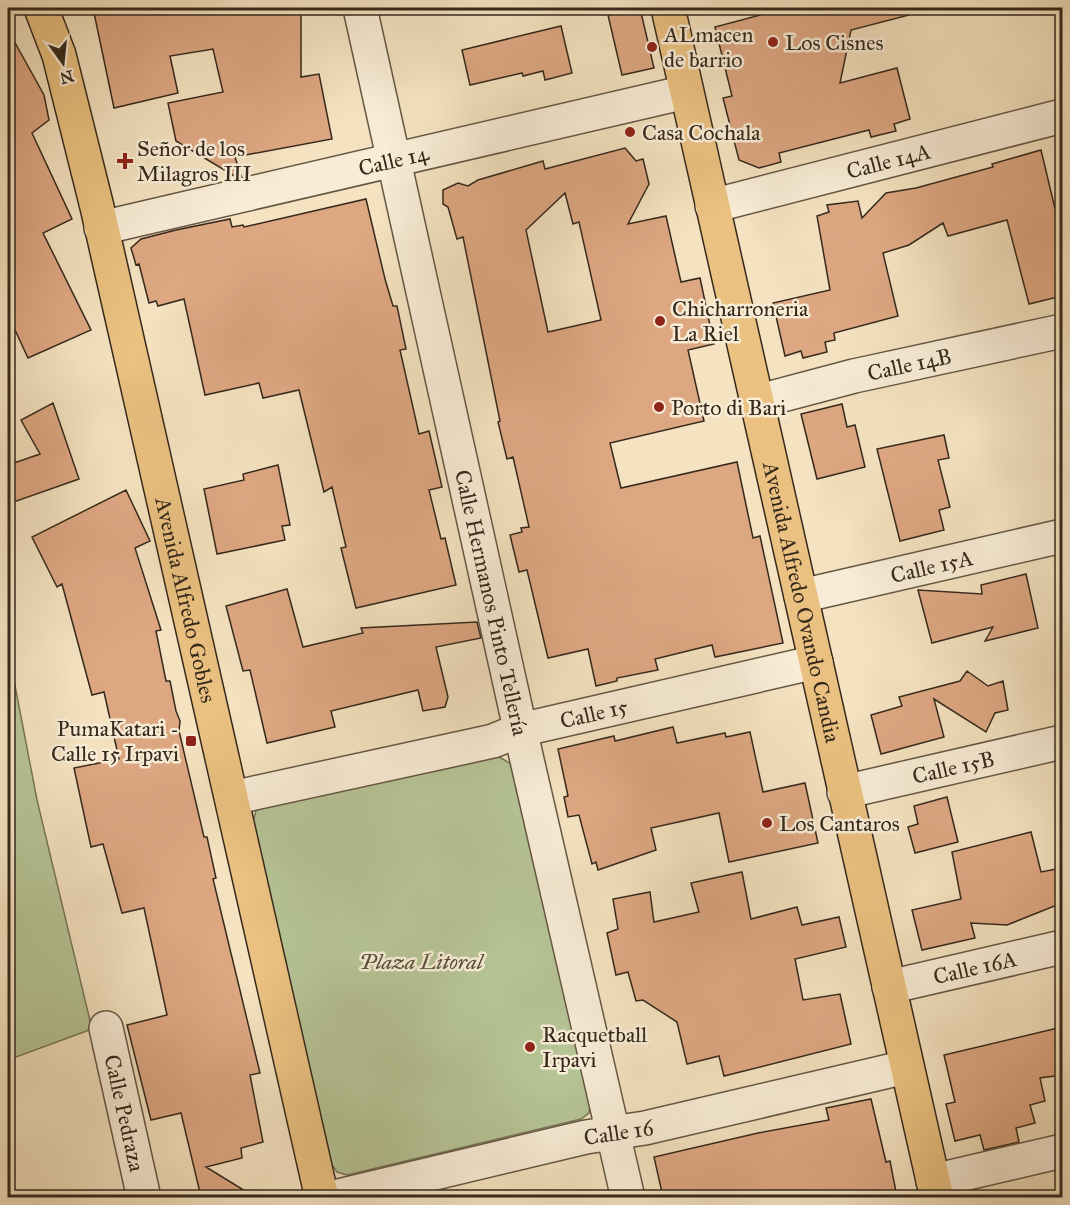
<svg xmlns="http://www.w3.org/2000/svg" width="1070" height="1205" viewBox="0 0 1070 1205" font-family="'IM FELL Great Primer',serif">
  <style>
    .green { fill: #b6c496; stroke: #767659; stroke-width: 1.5 }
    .building { fill: #dda782; stroke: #35291c; stroke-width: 1.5; fill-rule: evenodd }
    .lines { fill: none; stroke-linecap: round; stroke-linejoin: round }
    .minor-casing { stroke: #655745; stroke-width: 36 }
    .major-casing { stroke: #35291c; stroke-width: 36 }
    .minor { stroke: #f8ecd6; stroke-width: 33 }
    .major { stroke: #eac180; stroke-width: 33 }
    .poi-dot { fill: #8f2418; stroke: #f8ecd6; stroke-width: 2 }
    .labels { text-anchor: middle; stroke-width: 5; stroke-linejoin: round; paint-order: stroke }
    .poi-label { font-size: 22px; fill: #35291c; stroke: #f8ecd6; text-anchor: start }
    .street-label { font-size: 22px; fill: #35291c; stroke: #f8ecd6 }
    .park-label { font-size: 22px; font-style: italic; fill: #55503a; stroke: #f8ecd6 }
  </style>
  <rect width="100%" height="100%" fill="#f4e2c0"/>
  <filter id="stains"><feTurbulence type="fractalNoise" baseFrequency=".00333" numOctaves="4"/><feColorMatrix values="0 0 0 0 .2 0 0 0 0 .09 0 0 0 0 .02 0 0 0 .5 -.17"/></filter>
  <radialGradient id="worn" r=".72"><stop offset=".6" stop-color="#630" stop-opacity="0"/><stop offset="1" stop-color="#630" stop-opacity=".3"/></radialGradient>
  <!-- green -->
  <path class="green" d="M 8,649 L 37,800 L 92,1029 L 8,1060 Z
    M 496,755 L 511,764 L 590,1104 L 589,1113 L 581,1119 L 347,1175 L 337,1172 L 332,1165 L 253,822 L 256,811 L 263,806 Z"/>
  <!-- building -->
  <path class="building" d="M 93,8 L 239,8 L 239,12 L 301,12 L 301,77 L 319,74 L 332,139 L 235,157 L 241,176 L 236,177 L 176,141 L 168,103 L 223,92 L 213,49 L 170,56 L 178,93 L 114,108 Z
    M 640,8 L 654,68 L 622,75 L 608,15 Z
    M 787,8 L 908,8 L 909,15 L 851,30 L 840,83 L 897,68 L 910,119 L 894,124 L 896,131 L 871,137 L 869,130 L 779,153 L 781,162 L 759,168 L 739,160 L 723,98 L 732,96 L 715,27 Z
    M 561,26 L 572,73 L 545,80 L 543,71 L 523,76 L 522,73 L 470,85 L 462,50 Z
    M 8,30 L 44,95 L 49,120 L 32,133 L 72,219 L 43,233 L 91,330 L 28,358 L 15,330 L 8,334 Z
    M 625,148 L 636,161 L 643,159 L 649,184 L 628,224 L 666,216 L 681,282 L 700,278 L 714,344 L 688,350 L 704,421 L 610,443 L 621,488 L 737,462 L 753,538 L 760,536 L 783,643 L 715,657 L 712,645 L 655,659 L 658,670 L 617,678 L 617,681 L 596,686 L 588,649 L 548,658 L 527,570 L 519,572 L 510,535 L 522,532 L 521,528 L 529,527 L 513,457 L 507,459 L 498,422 L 500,421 L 463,237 L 457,239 L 448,207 L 443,204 L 443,190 L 458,183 L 468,186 L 478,180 L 543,161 L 545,169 ZM 565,193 L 573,224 L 579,222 L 601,320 L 548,332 L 526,230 Z
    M 1041,150 L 1062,238 L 1062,296 L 1029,304 L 1007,220 L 948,236 L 943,223 L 909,245 L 883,253 L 898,316 L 834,333 L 835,340 L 825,342 L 827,352 L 803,358 L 801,351 L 785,356 L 773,303 L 830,290 L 817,216 L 829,212 L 827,205 L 858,201 L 862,218 L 886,193 L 916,188 L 993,167 L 992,164 Z
    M 366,199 L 385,279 L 393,306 L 397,306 L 406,349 L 400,350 L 419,434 L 429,431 L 442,487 L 429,490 L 441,539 L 445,538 L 456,585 L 356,608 L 341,548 L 346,547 L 332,487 L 324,492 L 299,390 L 263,398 L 259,383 L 205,395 L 184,299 L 158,306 L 156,301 L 149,303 L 139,264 L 136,265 L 131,248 L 141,239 L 176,230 L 230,219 L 232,227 L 243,225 L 244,227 Z
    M 53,403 L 79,479 L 8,504 L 8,465 L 40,454 L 21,420 Z
    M 842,404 L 847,427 L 855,425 L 865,467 L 817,479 L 801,414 Z
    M 944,435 L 949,458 L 938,460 L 950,507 L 939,510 L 944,530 L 900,541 L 877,449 Z
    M 278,465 L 290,525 L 282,526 L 285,540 L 217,554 L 204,489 L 244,480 L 243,474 Z
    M 126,490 L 150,541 L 135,548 L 161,630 L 156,631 L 166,681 L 170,681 L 176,711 L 180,721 L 179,731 L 204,837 L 207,837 L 216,878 L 213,879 L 260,1073 L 250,1075 L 263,1142 L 241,1148 L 242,1158 L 206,1167 L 255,1197 L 201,1197 L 181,1113 L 151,1120 L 127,1025 L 167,1015 L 144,908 L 122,913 L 103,844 L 91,847 L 74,768 L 119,759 L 104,692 L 92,695 L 62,584 L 57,587 L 32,537 Z
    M 1026,574 L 1038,628 L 985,641 L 993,627 L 932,643 L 918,590 L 982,594 L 981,585 Z
    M 287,589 L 303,647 L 363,633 L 361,628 L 477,622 L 481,638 L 436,647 L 448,697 L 445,707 L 423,711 L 418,690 L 331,711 L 335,727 L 267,743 L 250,670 L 243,671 L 226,606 Z
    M 967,671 L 988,686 L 1003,681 L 1008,710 L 995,713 L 986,732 L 934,699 L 944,737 L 881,754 L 871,715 L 902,706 L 899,697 L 960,681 Z
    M 673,727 L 677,743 L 725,733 L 726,737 L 750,732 L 763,792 L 805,783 L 818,843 L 729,862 L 719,813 L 651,828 L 656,850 L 598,870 L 596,862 L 592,864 L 579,815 L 568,817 L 564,797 L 568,796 L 558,749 L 614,736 L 615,741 Z
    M 947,797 L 958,842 L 915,853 L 908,827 L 918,824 L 914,806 Z
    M 1031,832 L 1041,872 L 1062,868 L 1062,903 L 1007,925 L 971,923 L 975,938 L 922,950 L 912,910 L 961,899 L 952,852 Z
    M 742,872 L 751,919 L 797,907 L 802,925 L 839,917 L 846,947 L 795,959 L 803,1000 L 840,994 L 851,1044 L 724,1076 L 719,1056 L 687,1064 L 677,1022 L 643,1000 L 636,1001 L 628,972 L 616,975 L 607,933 L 618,929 L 613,899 L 650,892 L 654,922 L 699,912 L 691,883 Z
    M 1062,1027 L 1062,1075 L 1040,1078 L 1045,1101 L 1030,1105 L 1035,1123 L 1016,1128 L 1019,1142 L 984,1150 L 980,1135 L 955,1141 L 946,1104 L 955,1102 L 944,1055 Z
    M 871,1099 L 886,1162 L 890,1161 L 897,1197 L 663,1197 L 654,1157 L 758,1133 L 829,1120 L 826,1108 Z"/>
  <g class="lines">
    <defs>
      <g id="minor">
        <path id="s1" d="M 360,8 L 527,760 L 628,1198"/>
        <path id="s2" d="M 712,206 L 1062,116"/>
        <path id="s3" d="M 101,228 L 686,92"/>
        <path id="s4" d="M 756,402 L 854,376 L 1062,331"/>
        <path id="s5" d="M 801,596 L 1062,536"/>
        <path id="s6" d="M 844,792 L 1062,742"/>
        <path id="s7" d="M 232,798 L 493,741 L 520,730 L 816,662"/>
        <path id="s8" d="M 889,987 L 1062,947"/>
        <path id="s9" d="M 106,1028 L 144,1198"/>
        <path d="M 933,1181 L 1062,1151"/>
        <path id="s10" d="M 330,1198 L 586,1137 L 645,1128 L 906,1067"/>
      </g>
      <g id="major">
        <path id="s11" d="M 41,8 L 59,55 L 97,207 L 322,1198"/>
        <path id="s12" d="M 668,8 L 937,1198"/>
      </g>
    </defs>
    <!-- minor casing -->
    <use href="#minor" class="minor-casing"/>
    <!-- major casing -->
    <use href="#major" class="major-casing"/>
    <!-- minor -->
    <use href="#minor" class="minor"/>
    <!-- major -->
    <use href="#major" class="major"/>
  </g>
  <!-- markers -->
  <g class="poi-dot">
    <circle cx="773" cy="42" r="6"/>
    <circle cx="652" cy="47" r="6"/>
    <circle cx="630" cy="132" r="6"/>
    <path d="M122 152h6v6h6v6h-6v6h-6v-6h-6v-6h6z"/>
    <circle cx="660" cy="321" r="6"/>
    <circle cx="659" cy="407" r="6"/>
    <rect x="185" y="735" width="12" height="12" rx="3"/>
    <circle cx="767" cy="823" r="6"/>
    <circle cx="530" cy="1047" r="6"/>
  </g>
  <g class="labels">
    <!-- poi labels -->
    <g class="poi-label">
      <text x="664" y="42">ALmacen<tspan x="664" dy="25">de barrio</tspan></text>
      <text x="785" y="50">Los Cisnes</text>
      <text x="642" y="140">Casa Cochala</text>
      <text x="137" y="156">Señor de los<tspan x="137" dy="25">Milagros III</tspan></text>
      <text x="672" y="316">Chicharroneria<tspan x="672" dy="25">La Riel</tspan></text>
      <text x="671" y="415">Porto di Bari</text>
      <text x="179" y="736" text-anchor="end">PumaKatari -<tspan x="179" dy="25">Calle 15 Irpavi</tspan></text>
      <text x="779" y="831">Los Cantaros</text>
      <text x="542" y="1042">Racquetball<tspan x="542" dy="25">Irpavi</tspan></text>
    </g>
    <!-- street labels -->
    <g class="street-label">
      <text dy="8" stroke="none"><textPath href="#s3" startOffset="300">Calle 14</textPath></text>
      <text dy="8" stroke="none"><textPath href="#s2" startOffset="182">Calle 14A</textPath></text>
      <text dy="8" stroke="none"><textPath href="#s4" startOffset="158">Calle 14B</textPath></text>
      <text dy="8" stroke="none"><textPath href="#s5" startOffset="134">Calle 15A</textPath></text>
      <text dy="8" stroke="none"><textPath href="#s11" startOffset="610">Avenida Alfredo Gobles</textPath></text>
      <text dy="8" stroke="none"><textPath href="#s1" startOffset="609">Calle Hermanos Pinto Tellería</textPath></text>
      <text dy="8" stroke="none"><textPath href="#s12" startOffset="609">Avenida Alfredo Ovando Candia</textPath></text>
      <text dy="8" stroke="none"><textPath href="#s7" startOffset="372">Calle 15</textPath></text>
      <text dy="8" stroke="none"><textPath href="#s6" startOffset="112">Calle 15B</textPath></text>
      <text dy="8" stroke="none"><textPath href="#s8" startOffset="88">Calle 16A</textPath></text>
      <text dy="8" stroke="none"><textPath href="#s9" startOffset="87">Calle Pedraza</textPath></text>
      <text dy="8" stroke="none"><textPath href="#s10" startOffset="296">Calle 16</textPath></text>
    </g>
    <!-- park labels -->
    <g class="park-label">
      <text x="421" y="969">Plaza Litoral</text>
    </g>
  </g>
  <!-- margin -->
  <rect width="1070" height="1205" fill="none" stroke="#f4e2c0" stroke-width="30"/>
  <rect x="9" y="9" width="1052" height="1187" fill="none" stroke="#35291c" stroke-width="3"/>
  <rect x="15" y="15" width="1040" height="1175" fill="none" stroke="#35291c" stroke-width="1.5"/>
  <!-- north arrow -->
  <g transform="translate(63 63) rotate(165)" stroke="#f8ecd6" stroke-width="4.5" paint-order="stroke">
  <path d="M0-4.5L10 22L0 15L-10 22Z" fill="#35291c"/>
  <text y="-9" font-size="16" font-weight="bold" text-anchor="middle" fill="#35291c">N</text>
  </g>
  <rect width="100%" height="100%" filter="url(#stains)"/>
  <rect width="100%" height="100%" fill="url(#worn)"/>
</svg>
